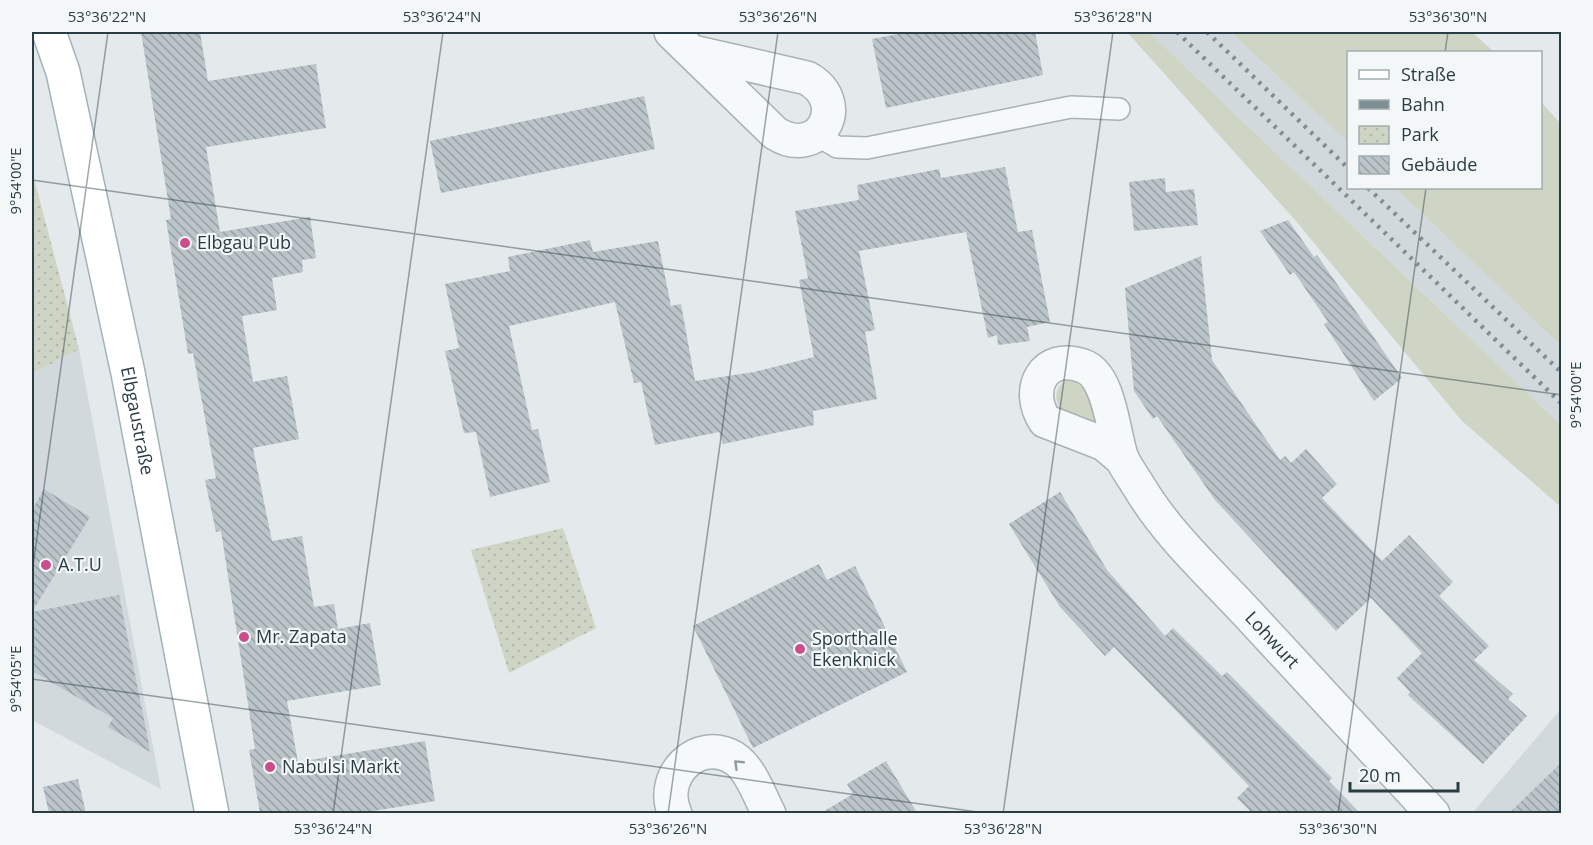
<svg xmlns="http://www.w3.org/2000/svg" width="1593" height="845" viewBox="0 0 1593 845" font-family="'Open Sans',sans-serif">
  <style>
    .built { fill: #d2d9dd }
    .grass { fill: #cfd5c5 }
    .park { fill: url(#park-dots) }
    .building { fill: url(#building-back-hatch) }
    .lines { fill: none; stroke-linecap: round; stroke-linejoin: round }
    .lane-casing { stroke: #a9b2b6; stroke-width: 24 }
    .street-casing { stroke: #a9b2b6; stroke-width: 36 }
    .primary-casing { stroke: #a3b2b7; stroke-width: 36 }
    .lane { stroke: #f6f9f9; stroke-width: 21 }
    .street { stroke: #f6f9f9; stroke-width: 33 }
    .primary { stroke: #fff; stroke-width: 33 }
    .rail { stroke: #7d8e95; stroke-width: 4.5; stroke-dasharray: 3 6; stroke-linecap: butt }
    .oneway { stroke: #909b9e }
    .ticks { fill: none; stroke: #2b3d44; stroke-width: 1.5; stroke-opacity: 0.45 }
    .poi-dot { fill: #cd4c8c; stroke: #f3f7f8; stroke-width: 2 }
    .labels { text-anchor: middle; stroke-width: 4.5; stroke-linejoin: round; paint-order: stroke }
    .poi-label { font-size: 18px; fill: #2b3d44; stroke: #f3f7f8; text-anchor: start }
    .street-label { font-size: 18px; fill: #2b3d44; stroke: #f3f7f8 }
    .neatline { fill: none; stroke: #2b3d44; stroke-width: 2 }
    .ticks-label { font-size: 15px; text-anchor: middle; fill: #2b3d44 }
  </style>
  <defs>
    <pattern id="park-dots" width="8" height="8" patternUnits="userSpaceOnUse" patternTransform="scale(1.5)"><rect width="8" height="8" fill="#cfd5c5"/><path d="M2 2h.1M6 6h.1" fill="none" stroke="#b2b8aa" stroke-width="1.8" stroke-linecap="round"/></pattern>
    <pattern id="building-back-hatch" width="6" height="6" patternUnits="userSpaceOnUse" patternTransform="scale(1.5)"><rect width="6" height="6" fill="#bbc4c9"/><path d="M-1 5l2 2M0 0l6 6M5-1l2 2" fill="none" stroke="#98a0a5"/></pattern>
  </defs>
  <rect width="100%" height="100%" fill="#e4e9eb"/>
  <!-- built -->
  <path class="built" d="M 1149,32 L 1231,32 L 1348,143 L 1348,188 L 1395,188 L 1561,346 L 1561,425 Z
    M 79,349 L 161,789 L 32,720 L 32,374 Z
    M 1561,709 L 1561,813 L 1476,814 L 1474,811 Z"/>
  <!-- grass -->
  <path class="grass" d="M 1127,32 L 1149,32 L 1561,425 L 1561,507 L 1462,421 L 1295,220 Z
    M 1231,32 L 1472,32 L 1494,52 L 1348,52 L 1348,143 Z
    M 1541,102 L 1561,124 L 1561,346 L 1395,188 L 1540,188 Z
    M 1070,379 L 1083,382 L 1098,419 L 1096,427 C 1087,424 1076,422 1068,417 C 1053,406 1051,386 1070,379 Z"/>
  <!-- park -->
  <path class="park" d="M 32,171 L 79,349 L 32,374 Z
    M 563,528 L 596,628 L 509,673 L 471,550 Z"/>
  <!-- building -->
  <path class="building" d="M 141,32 L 200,32 L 208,81 L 316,64 L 326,128 L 206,147 L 220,232 L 310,217 L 316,258 L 302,260 L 303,272 L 272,278 L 277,310 L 242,316 L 253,382 L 287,376 L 299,439 L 253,448 L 272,541 L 302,536 L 314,607 L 334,604 L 338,629 L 370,623 L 381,685 L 287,701 L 298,762 L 425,741 L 435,801 L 361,813 L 260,813 L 249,750 L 255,749 L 221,531 L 216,532 L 205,480 L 216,478 L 193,353 L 188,354 L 166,220 L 171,219 Z
    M 909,32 L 1035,32 L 1043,75 L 886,108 L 872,39 Z
    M 644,96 L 655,149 L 441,193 L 430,141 Z
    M 1005,167 L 1018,232 L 1032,230 L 1050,322 L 1027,327 L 1030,341 L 998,345 L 997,335 L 988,338 L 966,232 L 859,251 L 875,330 L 865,332 L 877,399 L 813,411 L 814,425 L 770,434 L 723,444 L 719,432 L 655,445 L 641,382 L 634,383 L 615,302 L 509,326 L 532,430 L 538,429 L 550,482 L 490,497 L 476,432 L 464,433 L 445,351 L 459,348 L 445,284 L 510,271 L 508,257 L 590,240 L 593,252 L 658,241 L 671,306 L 681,304 L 695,381 L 754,372 L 814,357 L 799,280 L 808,278 L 795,211 L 859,200 L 857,185 L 939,169 L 941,178 Z
    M 1165,178 L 1166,192 L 1194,189 L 1198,225 L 1134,231 L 1129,182 Z
    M 1288,220 L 1314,257 L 1317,255 L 1402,378 L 1374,401 L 1324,324 L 1328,322 L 1294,272 L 1290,275 L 1260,231 Z
    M 1201,256 L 1212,360 L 1280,460 L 1285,456 L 1291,463 L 1306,449 L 1337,484 L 1322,498 L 1382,561 L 1409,535 L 1453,582 L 1439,596 L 1489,646 L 1474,660 L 1513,694 L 1508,699 L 1527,716 L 1483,764 L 1408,695 L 1410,692 L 1397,678 L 1422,653 L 1371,598 L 1336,631 L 1215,500 L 1157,416 L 1153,419 L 1134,391 L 1125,288 Z
    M 44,489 L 90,517 L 32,612 L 32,510 Z
    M 1060,492 L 1107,570 L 1165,636 L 1173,628 L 1222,676 L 1227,672 L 1332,778 L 1329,781 L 1360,813 L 1252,813 L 1237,798 L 1249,786 L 1114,647 L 1105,656 L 1060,607 L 1009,524 Z
    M 819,564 L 827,580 L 855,566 L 907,672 L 753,748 L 693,626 Z
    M 119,595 L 147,734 L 150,752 L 108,727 L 113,718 L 32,671 L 32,612 Z
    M 886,761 L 917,813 L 821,813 L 853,794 L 847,784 Z
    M 1562,762 L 1562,813 L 1509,813 Z
    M 78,779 L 86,813 L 49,813 L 43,787 Z"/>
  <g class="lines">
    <defs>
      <path id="lane" d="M 817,135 L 837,147 L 867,148 L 1071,107 L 1119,109"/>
      <g id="street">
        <path d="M 671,32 L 775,133 C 819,161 852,103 807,78 L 693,52"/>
        <path id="s1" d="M 1123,460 L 1104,444 L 1045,421 C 1024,389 1044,352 1083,366 C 1110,375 1113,434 1122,459 C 1127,469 1135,480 1141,490 C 1169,536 1211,574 1248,614 C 1309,680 1371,747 1433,814"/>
        <path d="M 675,814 C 658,777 697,736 734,758 C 751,769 760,797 769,814"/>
      </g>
      <g id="primary">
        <path id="s2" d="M 49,32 L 63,72 L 128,373 L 212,814"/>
      </g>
    </defs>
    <!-- lane casing -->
    <use href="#lane" class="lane-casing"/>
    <!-- street casing -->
    <use href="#street" class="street-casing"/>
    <!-- primary casing -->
    <use href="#primary" class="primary-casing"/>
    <!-- lane -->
    <use href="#lane" class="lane"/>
    <!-- street -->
    <use href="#street" class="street"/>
    <!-- primary -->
    <use href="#primary" class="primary"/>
    <!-- rail -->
    <path class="rail" d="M 1177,32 L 1562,404
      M 1207,32 L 1348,168
      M 1368,188 L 1562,373"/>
  </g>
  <!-- one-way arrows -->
  <defs><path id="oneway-chevron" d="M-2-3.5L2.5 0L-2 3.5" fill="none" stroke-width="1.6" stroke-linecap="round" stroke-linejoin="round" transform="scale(1.5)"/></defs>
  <use class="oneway" href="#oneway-chevron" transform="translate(738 764) rotate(-136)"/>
  <!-- ticks -->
  <path class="ticks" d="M 1445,52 L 1448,32M 32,180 L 1562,395M 32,573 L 108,32M 32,679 L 992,814M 333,814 L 443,32M 668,814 L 778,32M 1003,814 L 1113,32M 1338,814 L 1426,188"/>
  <!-- markers -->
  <g class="poi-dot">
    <circle cx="185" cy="243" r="6"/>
    <circle cx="46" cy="565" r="6"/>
    <circle cx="244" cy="637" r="6"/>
    <circle cx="800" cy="649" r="6"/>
    <circle cx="270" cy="767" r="6"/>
  </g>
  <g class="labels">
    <!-- poi labels -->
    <g class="poi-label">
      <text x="197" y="249">Elbgau Pub</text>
      <text x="58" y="571">A.T.U</text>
      <text x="256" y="643">Mr. Zapata</text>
      <text x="812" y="645">Sporthalle<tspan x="812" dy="21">Ekenknick</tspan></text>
      <text x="282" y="773">Nabulsi Markt</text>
    </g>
    <!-- street labels -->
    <g class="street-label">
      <text dy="6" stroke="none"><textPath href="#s2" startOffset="399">Elbgaustraße</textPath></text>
      <text dy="6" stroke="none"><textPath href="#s1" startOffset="522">Lohwurt</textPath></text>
    </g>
  </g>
  <!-- border -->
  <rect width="1593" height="845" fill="none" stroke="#f3f7f8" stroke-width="66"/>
  <!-- legend -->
  <rect x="1347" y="51" width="195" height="138" fill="#f3f7f8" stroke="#a3adb0" stroke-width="1.5"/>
  <rect x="1359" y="70" width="30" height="9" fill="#ffffff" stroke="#a3adb0" stroke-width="1.5"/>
  <text x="1401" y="81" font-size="18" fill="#2b3d44">Straße</text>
  <rect x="1359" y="100" width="30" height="9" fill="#7d8e95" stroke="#a3adb0" stroke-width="1.5"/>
  <text x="1401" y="111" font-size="18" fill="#2b3d44">Bahn</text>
  <rect x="1359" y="126" width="30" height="18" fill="url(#park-dots)" stroke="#a3adb0" stroke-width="1.5"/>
  <text x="1401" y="141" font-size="18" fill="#2b3d44">Park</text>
  <rect x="1359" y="156" width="30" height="18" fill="url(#building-back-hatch)" stroke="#a3adb0" stroke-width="1.5"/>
  <text x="1401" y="171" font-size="18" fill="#2b3d44">Gebäude</text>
  <!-- scale -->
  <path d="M1350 782v9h108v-9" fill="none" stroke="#2b3d44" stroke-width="3"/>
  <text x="1359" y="782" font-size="18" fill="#2b3d44" stroke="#f3f7f8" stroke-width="4.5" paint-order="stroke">20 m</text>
  <rect x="33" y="33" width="1527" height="779" class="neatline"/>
  <g class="ticks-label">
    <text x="107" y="22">53°36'22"N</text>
    <text x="442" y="22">53°36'24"N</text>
    <text x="778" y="22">53°36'26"N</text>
    <text x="1113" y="22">53°36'28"N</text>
    <text x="1448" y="22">53°36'30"N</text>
    <text transform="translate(16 181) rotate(-90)" y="5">9°54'00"E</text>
    <text transform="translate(1576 395) rotate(-90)" y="5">9°54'00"E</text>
    <text transform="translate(16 679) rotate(-90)" y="5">9°54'05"E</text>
    <text x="333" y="834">53°36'24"N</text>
    <text x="668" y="834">53°36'26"N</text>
    <text x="1003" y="834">53°36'28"N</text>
    <text x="1338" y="834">53°36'30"N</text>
  </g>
</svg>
